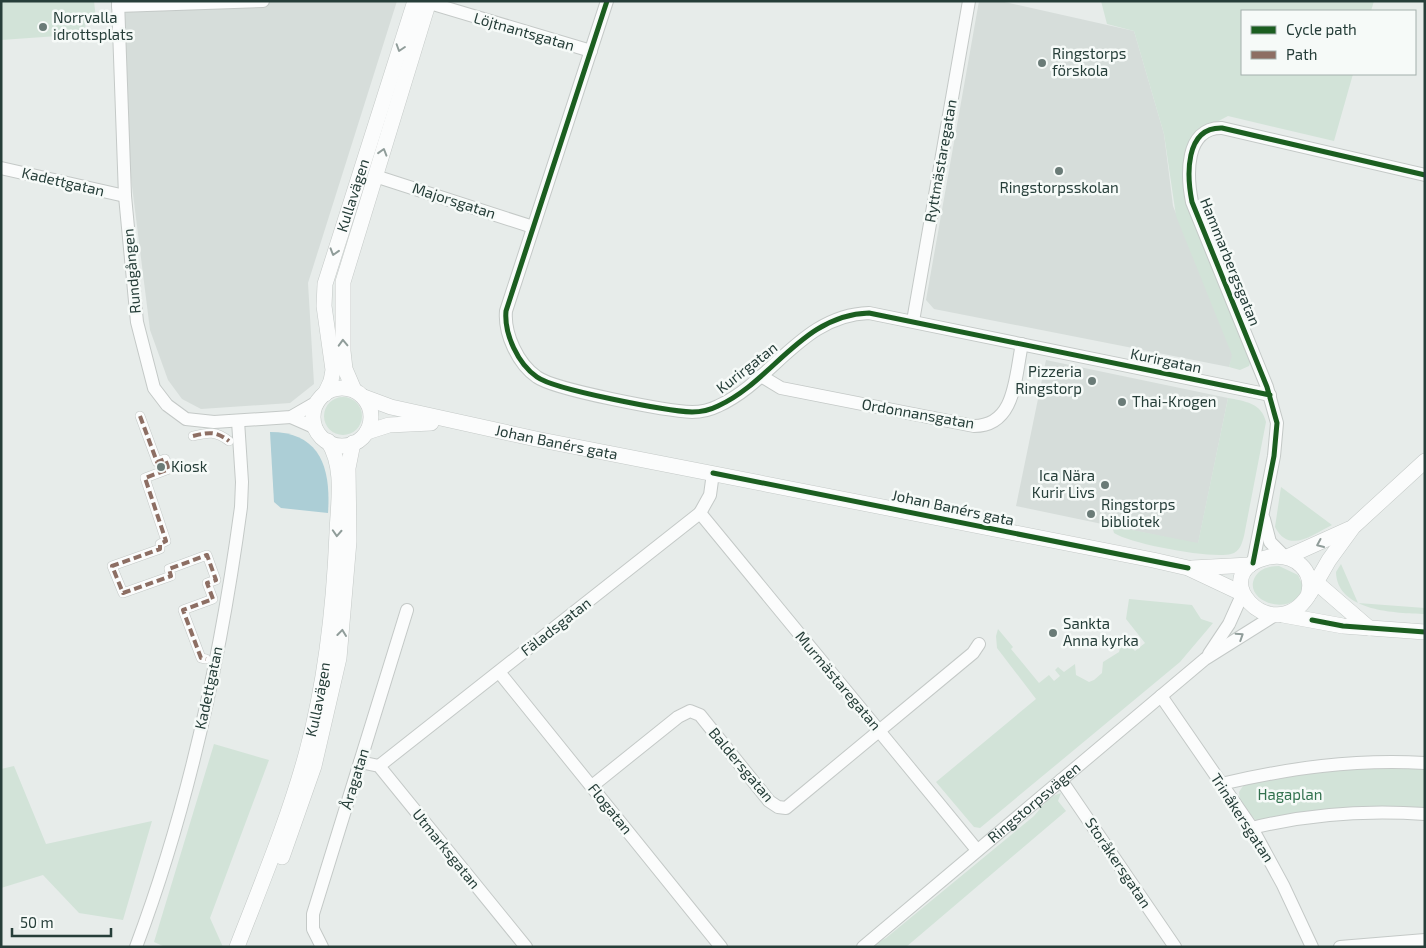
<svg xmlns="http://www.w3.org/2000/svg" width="1426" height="948" viewBox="0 0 1426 948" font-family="'Exo 2',sans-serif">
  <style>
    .built { fill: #d6ddda }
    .green { fill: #d2e3d8 }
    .water { fill: #acced6 }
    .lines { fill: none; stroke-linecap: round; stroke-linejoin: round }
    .pedestrian-casing { stroke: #c4c9c7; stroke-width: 10 }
    .minor-casing { stroke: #c4c9c7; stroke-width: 14 }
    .tertiary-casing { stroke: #c4c9c7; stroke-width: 16 }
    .pedestrian { stroke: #fbfcfc; stroke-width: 9 }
    .minor { stroke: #fbfcfc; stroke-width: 12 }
    .tertiary { stroke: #fbfcfc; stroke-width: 15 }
    .quiet { stroke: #8d6e63; stroke-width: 4; stroke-dasharray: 8 4; stroke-linecap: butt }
    .cycleway-casing { stroke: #f6faf8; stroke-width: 8 }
    .cycleway { stroke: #1b5e20; stroke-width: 5 }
    .oneway { stroke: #909d9a }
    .poi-dot { fill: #6a7b77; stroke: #f6faf8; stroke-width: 2 }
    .labels { text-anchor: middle; stroke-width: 5; stroke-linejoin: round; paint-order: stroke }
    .poi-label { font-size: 15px; fill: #263e39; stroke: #f6faf8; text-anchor: start }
    .street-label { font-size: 15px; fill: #263e39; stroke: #f6faf8 }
    .park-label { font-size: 15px; fill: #33724f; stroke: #f6faf8 }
  </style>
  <rect width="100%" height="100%" fill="#e7ecea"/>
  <!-- built -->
  <path class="built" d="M 123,1 L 397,1 L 308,283 L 314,384 L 290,403 L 201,409 L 182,399 L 168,380 L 150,330 L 131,178 Z
    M 979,1 L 1000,1 L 1134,31 L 1164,134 L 1173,206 L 1233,355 L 1229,367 L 934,309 L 926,300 Z
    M 1046,360 L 1228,398 L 1198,544 L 1016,506 Z"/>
  <!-- green -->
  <path class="green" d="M 1,1 L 94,1 L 96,19 L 85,20 L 86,34 L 1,40 Z
    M 1101,1 L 1374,1 L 1371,11 L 1242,11 L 1242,74 L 1353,74 L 1334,141 L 1228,116 L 1205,128 L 1186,180 L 1252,358 L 1249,366 L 1240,370 L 1229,367 L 1232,355 L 1176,216 L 1164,134 L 1134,31 L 1107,24 Z
    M324 416a19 19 0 1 1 38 0a19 19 0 1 1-38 0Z
    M 1228,398 C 1244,401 1262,403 1266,422 L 1244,536 C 1242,543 1240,552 1231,554 C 1211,559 1131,544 1114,533 L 1112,526 L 1198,543 Z
    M 1281,487 L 1332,525 C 1312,535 1289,554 1275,527 Z
    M 1341,564 L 1358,603 L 1425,608 L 1425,614 C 1397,613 1337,612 1336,572 Z
    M 1279,566 L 1298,575 L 1303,586 C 1296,620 1241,602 1255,577 C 1260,568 1270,566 1279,566 Z
    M 1129,599 L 1192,605 L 1201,619 L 1213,623 L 1180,662 L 980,828 L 974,827 L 936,782 L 1036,699 L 997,648 L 996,636 L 998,629 L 1013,647 L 1011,649 L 1039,683 L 1049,675 L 1054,681 L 1060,676 L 1055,670 L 1058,667 L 1064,672 L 1075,664 L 1076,675 L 1089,682 L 1094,680 L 1102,673 L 1103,662 L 1119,652 L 1122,641 L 1126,641 L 1135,651 L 1145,643 L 1126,619 Z
    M 214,744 L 269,760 L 210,918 L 223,947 L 165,947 L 154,942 Z
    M 14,766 L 46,844 L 152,821 L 123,920 L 79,913 L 43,875 L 1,888 L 1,769 Z
    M 1425,766 L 1425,808 C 1368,804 1313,815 1258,823 L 1240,802 L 1239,792 L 1245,783 L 1342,768 Z
    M 1061,793 L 1058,801 L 1066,811 L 906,947 L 870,947 L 886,938 L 1034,816 L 1050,797 Z"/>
  <!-- water -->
  <path class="water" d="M 270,432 C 321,432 331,469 328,513 L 281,508 L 274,502 Z"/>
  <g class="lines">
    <defs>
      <path id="pedestrian" d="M 140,416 L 157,462 L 165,459 L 169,469 L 145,478 L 166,541 L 160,544 L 160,549 L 112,566 L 123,593 L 171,576 L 169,569 L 207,555 L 216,580 L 207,583 L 213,599 L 183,610 L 201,658 L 206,659
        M 193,436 C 209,432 216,431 229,441"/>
      <g id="minor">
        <path d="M 118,1 L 125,196 L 137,322 L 154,388 L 167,405 L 186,419 L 214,422 L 291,417 L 317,402"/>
        <path d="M 423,1 L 591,51"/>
        <path d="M 607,1 L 506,311 C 504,334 518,364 537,377 C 555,390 667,411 692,412 C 701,412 710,410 718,406 C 773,381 802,315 869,313 L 1270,395"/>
        <path d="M 118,6 L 263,1"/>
        <path d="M 1,168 L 125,196"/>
        <path d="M 375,176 L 533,227"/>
        <path d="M 913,321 L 969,1"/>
        <path d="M 761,376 L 781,388 L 974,426 C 1016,426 1015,376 1022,344"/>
        <path d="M 291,417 L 316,428"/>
        <path d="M 700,513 L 977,850"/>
        <path d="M 1264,519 L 1270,542 L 1285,557"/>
        <path d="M 1253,563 L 1274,456 L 1277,423 L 1267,387 L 1192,202 C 1187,177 1184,127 1222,128 L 1425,175"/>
        <path d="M 1209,654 L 1229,624 L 1242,595"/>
        <path d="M 499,672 L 721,947"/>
        <path d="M 1161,696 L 1252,828 L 1283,885 L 1312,947"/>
        <path d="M 360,762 L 379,766 L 526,947"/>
        <path d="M 379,766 L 700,513 L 710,495 L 713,473"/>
        <path d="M 1061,780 L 1175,947"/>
        <path d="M 1221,784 C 1290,768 1353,759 1425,763"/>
        <path d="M 592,786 L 678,717 L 690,711 L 700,715 L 769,801 L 778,807 L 786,808 L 973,653 L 979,644"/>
        <path d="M 1252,828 C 1308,814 1367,810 1425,814"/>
        <path d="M 136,947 C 189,806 221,656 241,507 L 242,482 L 238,421"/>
        <path d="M 322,947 L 313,929 L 313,914 L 407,610"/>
        <path id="s1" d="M 863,947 L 1205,659 L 1275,615"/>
        <path d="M 1340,947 L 1425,940"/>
      </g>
      <g id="tertiary">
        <circle cx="342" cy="417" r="29"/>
        <path d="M 354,390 L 345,369 L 343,351 L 343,282 L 429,1"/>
        <path id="s2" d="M 325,394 L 331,381 L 333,370 L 324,306 L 325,284 L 415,1"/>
        <path id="s3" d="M 364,397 L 391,407 L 536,439 L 1153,560 L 1188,568 L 1241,593"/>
        <path d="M 367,432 L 389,425 L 431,423"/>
        <path d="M 1269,557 C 1294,553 1316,570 1308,596 C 1272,650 1201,572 1269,557 Z"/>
        <path d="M 1287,557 L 1349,529"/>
        <path d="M 1192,568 L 1250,565"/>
        <path d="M 1310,577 L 1369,628"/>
        <path d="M 1310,593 L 1329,560 L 1353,527 L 1425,461"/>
        <path d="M 1283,615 L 1343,626 L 1425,632"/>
        <path d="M 282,857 L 314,766 L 339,658 L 349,541 L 348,468 L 353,443"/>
        <path id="s4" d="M 237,947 C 262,882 289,818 307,751 C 326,680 334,606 337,533 C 338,503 345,468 328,441"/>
      </g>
    </defs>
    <!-- pedestrian casing -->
    <use href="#pedestrian" class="pedestrian-casing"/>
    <!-- minor casing -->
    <use href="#minor" class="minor-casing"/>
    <!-- tertiary casing -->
    <use href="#tertiary" class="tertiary-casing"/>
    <!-- pedestrian -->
    <use href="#pedestrian" class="pedestrian"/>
    <!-- minor -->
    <use href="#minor" class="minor"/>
    <!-- tertiary -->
    <use href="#tertiary" class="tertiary"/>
    <!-- quiet -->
    <path class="quiet" d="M 140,416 L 157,462 L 165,459 L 169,469 L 145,478 L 166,541 L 160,544 L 160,549 L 112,566 L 123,593 L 171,576 L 169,569 L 207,555 L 216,580 L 207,583 L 213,599 L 183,610 L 201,658 L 206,659
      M 193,436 C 209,432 216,431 229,441"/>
    <defs>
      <path id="cycleway" d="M 607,1 L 506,311 C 504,334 518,364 537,377 C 555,390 667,411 692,412 C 701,412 710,410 718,406 C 773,381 802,315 869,313 L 1270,395
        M 713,473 L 1188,568
        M 1253,563 L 1274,456 L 1277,423 L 1267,387 L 1192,202 C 1187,177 1184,127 1222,128 L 1425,175
        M 1312,620 L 1343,626 L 1425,632"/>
    </defs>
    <!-- cycleway casing -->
    <use href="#cycleway" class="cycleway-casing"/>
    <!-- cycleway -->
    <use href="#cycleway" class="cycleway"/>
  </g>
  <!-- one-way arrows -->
  <defs><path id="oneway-chevron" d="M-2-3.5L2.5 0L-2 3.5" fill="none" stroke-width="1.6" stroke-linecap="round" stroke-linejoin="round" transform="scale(1.25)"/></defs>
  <g class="oneway">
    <use href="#oneway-chevron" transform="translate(400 48) rotate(108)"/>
    <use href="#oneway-chevron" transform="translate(383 152) rotate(-73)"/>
    <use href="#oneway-chevron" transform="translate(334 252) rotate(107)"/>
    <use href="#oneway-chevron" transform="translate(343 343) rotate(-92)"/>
    <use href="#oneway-chevron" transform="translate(337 533) rotate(93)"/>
    <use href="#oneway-chevron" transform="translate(1320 544) rotate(156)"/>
    <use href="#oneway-chevron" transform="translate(342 633) rotate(-83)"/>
    <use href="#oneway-chevron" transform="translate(1240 636) rotate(-33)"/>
  </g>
  <!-- markers -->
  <g class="poi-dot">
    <circle cx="43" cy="27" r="5"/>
    <circle cx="1042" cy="63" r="5"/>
    <circle cx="1059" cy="171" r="5"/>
    <circle cx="1092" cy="381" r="5"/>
    <circle cx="1122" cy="402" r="5"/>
    <circle cx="161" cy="467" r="5"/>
    <circle cx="1105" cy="485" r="5"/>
    <circle cx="1091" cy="514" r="5"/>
    <circle cx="1053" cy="633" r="5"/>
  </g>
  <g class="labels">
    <!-- poi labels -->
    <g class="poi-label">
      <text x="53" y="23">Norrvalla<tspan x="53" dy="17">idrottsplats</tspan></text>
      <text x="1052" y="59">Ringstorps<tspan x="1052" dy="17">förskola</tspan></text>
      <text x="1059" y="193" text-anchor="middle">Ringstorpsskolan</text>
      <text x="1082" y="377" text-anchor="end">Pizzeria<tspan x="1082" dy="17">Ringstorp</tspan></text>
      <text x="1132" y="407">Thai-Krogen</text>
      <text x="171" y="472">Kiosk</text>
      <text x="1095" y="481" text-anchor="end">Ica Nära<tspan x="1095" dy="17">Kurir Livs</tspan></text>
      <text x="1101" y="510">Ringstorps<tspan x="1101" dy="17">bibliotek</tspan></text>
      <text x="1063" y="629">Sankta<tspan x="1063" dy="17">Anna kyrka</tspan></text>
    </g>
    <!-- street labels -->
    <g class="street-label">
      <text transform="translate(524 32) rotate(16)" y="5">Löjtnantsgatan</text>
      <text transform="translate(941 161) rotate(-80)" y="5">Ryttmästaregatan</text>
      <text transform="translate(63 182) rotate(13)" y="5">Kadettgatan</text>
      <text dy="5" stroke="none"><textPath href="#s2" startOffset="205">Kullavägen</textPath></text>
      <text transform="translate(454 201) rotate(18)" y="5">Majorsgatan</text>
      <text transform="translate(1230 262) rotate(68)" y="5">Hammarbergsgatan</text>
      <text transform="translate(132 271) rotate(-95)" y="5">Rundgången</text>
      <text transform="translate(1166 361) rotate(12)" y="5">Kurirgatan</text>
      <text transform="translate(747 368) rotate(-38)" y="5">Kurirgatan</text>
      <text transform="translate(918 414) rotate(10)" y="5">Ordonnansgatan</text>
      <text dy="5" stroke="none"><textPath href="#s3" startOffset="198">Johan Banérs gata</textPath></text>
      <text transform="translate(953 508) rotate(12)" y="5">Johan Banérs gata</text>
      <text transform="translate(556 627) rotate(-38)" y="5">Fäladsgatan</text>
      <text transform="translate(838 681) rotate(50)" y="5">Murmästaregatan</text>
      <text transform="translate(209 688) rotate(-78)" y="5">Kadettgatan</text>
      <text dy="5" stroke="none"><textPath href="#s4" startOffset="261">Kullavägen</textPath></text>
      <text transform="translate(741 765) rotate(50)" y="5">Baldersgatan</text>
      <text transform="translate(355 779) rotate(-73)" y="5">Åragatan</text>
      <text dy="5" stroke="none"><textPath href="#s1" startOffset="224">Ringstorpsvägen</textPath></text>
      <text transform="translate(610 809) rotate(51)" y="5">Flogatan</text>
      <text transform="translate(1242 818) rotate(57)" y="5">Trinåkersgatan</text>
      <text transform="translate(446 849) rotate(51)" y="5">Utmarksgatan</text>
      <text transform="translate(1118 863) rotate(56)" y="5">Storåkersgatan</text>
    </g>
    <!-- park labels -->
    <g class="park-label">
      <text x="1290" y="800">Hagaplan</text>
    </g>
  </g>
  <!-- border -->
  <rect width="1426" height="948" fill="none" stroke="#263e39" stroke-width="5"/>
  <!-- legend -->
  <rect x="1241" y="10" width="175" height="65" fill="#f6faf8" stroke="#a3afac"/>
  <rect x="1251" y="26" width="25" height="8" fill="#1b5e20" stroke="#a3afac"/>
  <text x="1286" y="35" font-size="15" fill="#263e39">Cycle path</text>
  <rect x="1251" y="51" width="25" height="8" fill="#8d6e63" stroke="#a3afac"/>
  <text x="1286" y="60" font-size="15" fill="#263e39">Path</text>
  <!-- scale -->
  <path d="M12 928v8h99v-8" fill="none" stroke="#263e39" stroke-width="2.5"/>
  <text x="20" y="928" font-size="15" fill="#263e39" stroke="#f6faf8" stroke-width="4" paint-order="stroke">50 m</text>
</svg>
